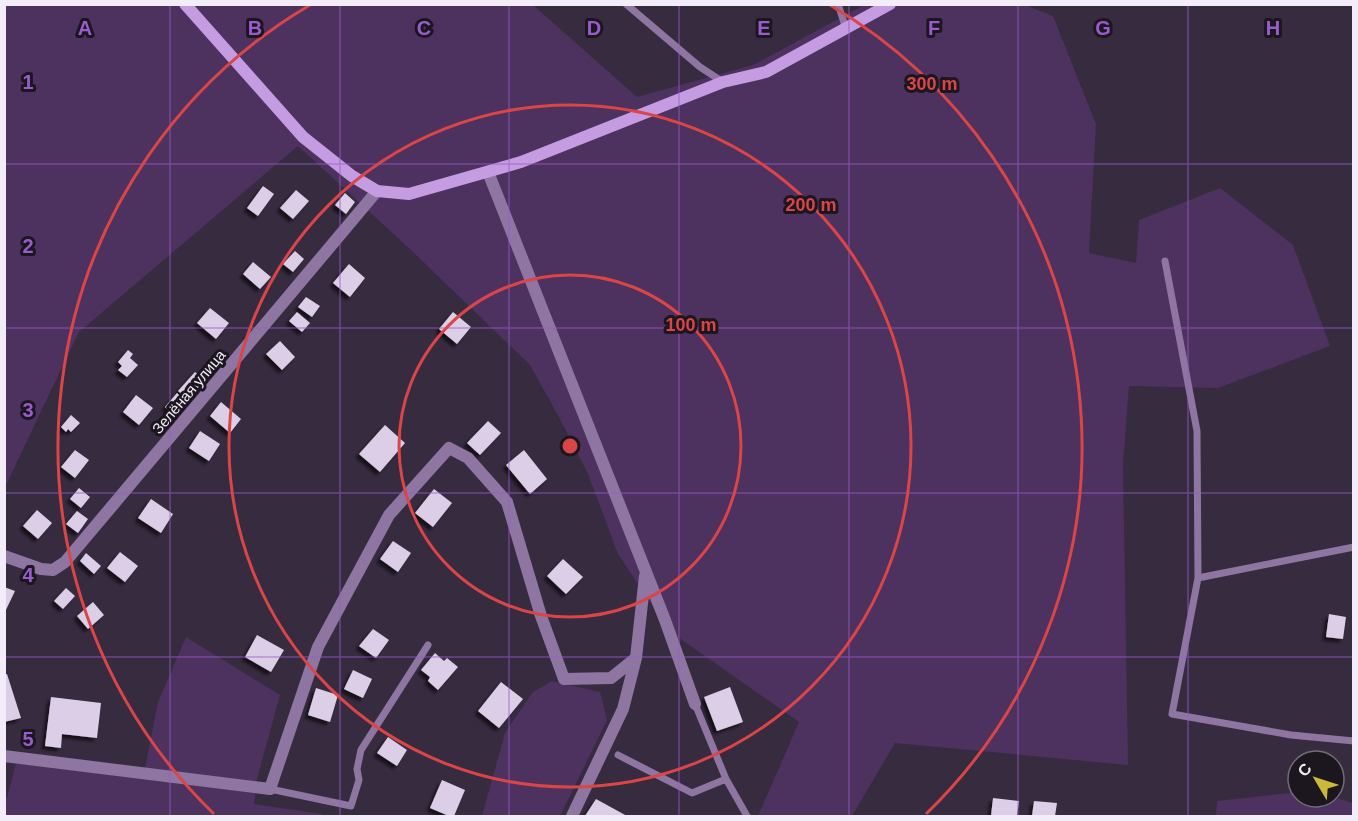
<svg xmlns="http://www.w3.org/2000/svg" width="1358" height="821" viewBox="0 0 1358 821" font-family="Helvetica,sans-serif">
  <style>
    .green { fill: #4d315e }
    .building { fill: #ddcee8; filter: url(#shadow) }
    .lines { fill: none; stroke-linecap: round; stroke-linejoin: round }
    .lane { stroke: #8f75a1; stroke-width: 7 }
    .street { stroke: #8f75a1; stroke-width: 12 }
    .secondary { stroke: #c59be2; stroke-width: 12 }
    .grid { fill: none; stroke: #995cce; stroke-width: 1.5; stroke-opacity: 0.55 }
    .ring { fill: none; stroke: #da4547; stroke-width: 3 }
    .labels { text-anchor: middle; stroke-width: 6; stroke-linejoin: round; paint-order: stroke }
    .street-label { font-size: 15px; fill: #f3ecf9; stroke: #1c161f }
    .grid-label { font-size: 20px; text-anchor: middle; font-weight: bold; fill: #995cce; stroke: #1c161f; stroke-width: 6; stroke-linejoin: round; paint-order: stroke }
    .centre { fill: #da4547; stroke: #1c161f; stroke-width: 3 }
    .ring-label { font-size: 18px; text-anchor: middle; font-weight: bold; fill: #da4547; stroke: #1c161f; stroke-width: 6; stroke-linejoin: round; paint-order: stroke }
  </style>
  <defs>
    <filter id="shadow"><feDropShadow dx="-3.5" dy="3.5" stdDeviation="1.5" flood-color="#0009"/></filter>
  </defs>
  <rect width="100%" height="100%" fill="#372b3f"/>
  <!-- green -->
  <path class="green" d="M 5,5 L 533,5 L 637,97 L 753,65 L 864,5 L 1025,5 L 1053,16 L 1096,124 L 1089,253 L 1136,263 L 1139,220 L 1220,188 L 1293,245 L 1330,346 L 1218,388 L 1129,386 L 1123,464 L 1128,765 L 895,743 L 852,816 L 758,816 L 799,722 L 669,631 L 618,554 L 588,474 L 560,419 L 530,365 L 412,251 L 298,146 L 79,332 L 5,487 Z
    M 186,637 L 280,695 L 257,779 L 254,804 L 322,814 L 321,816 L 5,816 L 5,798 L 7,798 L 17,759 L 144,773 L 158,702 Z
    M 552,681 L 600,692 L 607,720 L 560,816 L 482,816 L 505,733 L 533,692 Z
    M 1298,792 L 1298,797 L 1333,797 L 1353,803 L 1353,816 L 1216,816 L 1217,801 Z"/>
  <!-- building -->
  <path class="building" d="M 263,186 L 274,194 L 258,216 L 247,208 Z
    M 296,190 L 309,201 L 293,219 L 280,208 Z
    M 345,193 L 355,202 L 346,214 L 335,205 Z
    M 295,251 L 304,259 L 293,272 L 283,264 Z
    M 253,262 L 271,277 L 260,289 L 243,274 Z
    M 349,264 L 365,278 L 350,297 L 333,283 Z
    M 306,297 L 320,306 L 312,317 L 298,307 Z
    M 210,308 L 229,323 L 216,339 L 197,323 Z
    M 297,312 L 310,323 L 302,332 L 289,321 Z
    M 453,312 L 471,327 L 457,344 L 439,329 Z
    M 280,341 L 295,357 L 282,370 L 266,354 Z
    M 128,350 L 133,354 L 130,358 L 138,365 L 127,377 L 118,370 L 122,366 L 118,362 Z
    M 195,372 L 205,380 L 188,399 L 178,391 Z
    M 177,393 L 186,402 L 174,415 L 165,407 Z
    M 136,395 L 153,408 L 139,425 L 123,412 Z
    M 221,402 L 241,419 L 230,433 L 210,416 Z
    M 71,415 L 80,423 L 71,432 L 68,429 L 66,432 L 61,427 Z
    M 488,421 L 501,433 L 480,455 L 467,443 Z
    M 385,425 L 405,443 L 380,472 L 359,454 Z
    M 200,431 L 220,444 L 209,461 L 189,448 Z
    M 75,450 L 89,460 L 75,478 L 61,467 Z
    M 524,450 L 547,479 L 530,494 L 506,465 Z
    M 79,488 L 90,497 L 81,508 L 70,499 Z
    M 434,489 L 452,503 L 433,527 L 415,513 Z
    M 151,499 L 173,514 L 161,533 L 138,518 Z
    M 37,510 L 52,523 L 38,539 L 23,526 Z
    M 77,511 L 88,519 L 78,533 L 66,524 Z
    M 393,541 L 411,553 L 398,572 L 380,559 Z
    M 120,552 L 138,566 L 125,582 L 107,568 Z
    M 86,553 L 101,566 L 94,574 L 80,561 Z
    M 563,559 L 583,577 L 566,594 L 547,576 Z
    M 4,587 L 15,591 L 4,614 Z
    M 66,588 L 75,596 L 63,609 L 54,601 Z
    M 93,602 L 104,615 L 88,629 L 77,616 Z
    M 1329,614 L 1346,617 L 1343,639 L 1326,637 Z
    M 373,629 L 389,640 L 376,658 L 359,646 Z
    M 257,635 L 284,650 L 271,672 L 245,657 Z
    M 435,653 L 444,661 L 447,658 L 458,667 L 438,690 L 428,681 L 430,677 L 421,670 Z
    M 353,670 L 372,679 L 363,698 L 344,689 Z
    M 7,674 L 21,718 L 4,722 L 4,675 Z
    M 501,682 L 523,699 L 499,728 L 478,711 Z
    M 730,687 L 743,722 L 717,731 L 704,697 Z
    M 316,688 L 338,695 L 330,722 L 308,715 Z
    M 51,697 L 101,703 L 97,738 L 62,734 L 61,748 L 45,746 Z
    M 388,737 L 407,750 L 397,766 L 377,753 Z
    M 442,780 L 465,790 L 454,816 L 449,816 L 430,808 Z
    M 993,798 L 1019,801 L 1017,816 L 991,816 Z
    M 596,799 L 627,816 L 585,816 Z
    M 1034,801 L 1057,803 L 1055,816 L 1032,816 Z"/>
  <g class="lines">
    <!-- lane -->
    <path class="lane" d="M 626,4 L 700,67 L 723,82
      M 838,4 L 846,29
      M 1165,261 L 1197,431 L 1198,578 L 1172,714 L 1291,735 L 1354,741
      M 1198,578 L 1354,547
      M 695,704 L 726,779 L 747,816
      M 618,755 L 692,793 L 726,779
      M 270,789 L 351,806 L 359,780 L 357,769 L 361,750 L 428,645"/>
    <!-- street -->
    <path class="street" d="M 488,172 L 665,620 L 695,704
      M 4,556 L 41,569 L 53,570 L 65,562 L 377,191
      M 4,756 L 270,789 L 318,647 L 389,515 L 449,448 L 468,458 L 507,502 L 541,616 L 564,679 L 611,678 L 636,658
      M 572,816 L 623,709 L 636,658 L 645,576"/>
    <!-- secondary -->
    <path class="secondary" d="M 185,4 L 303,137 L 352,176 L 377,191 L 409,194 L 521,162 L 723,82 L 766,72 L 890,4"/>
  </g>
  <!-- grid -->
  <path class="grid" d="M 170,4 L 170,816M 340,4 L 340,816M 509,4 L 509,816M 679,4 L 679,816M 849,4 L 849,816M 1018,4 L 1018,816M 1188,4 L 1188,816M 4,164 L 1354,164M 4,328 L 1354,328M 4,493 L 1354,493M 4,657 L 1354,657"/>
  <!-- distance rings -->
  <g class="ring">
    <circle cx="570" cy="446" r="171"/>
    <circle cx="570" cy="446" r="341"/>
    <path d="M214 814A512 512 0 0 1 310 5M830 5A512 512 0 0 1 926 814"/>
  </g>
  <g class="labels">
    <!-- street labels -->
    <g class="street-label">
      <text transform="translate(189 392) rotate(-50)" y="5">Зелёная улица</text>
    </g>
  </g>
  <g class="grid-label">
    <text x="85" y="35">A</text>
    <text x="255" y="35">B</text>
    <text x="424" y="35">C</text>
    <text x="594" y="35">D</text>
    <text x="764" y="35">E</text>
    <text x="934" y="35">F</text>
    <text x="1103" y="35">G</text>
    <text x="1273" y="35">H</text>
    <text x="28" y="89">1</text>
    <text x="28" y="253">2</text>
    <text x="28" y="417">3</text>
    <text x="28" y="582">4</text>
    <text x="28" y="746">5</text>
  </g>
  <circle cx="570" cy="446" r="9" class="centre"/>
  <g class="ring-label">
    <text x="932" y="90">300 m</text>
    <text x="811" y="211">200 m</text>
    <text x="691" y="331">100 m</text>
  </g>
  <!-- border -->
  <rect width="1358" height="821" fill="none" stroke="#f3ecf9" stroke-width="12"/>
  <!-- north arrow -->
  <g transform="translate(1316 779) rotate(309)"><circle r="28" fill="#1c161f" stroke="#726c76" stroke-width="1.5"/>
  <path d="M0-4.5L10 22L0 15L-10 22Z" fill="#ccb939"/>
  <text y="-9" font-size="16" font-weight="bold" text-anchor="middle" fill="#f3ecf9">С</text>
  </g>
</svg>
